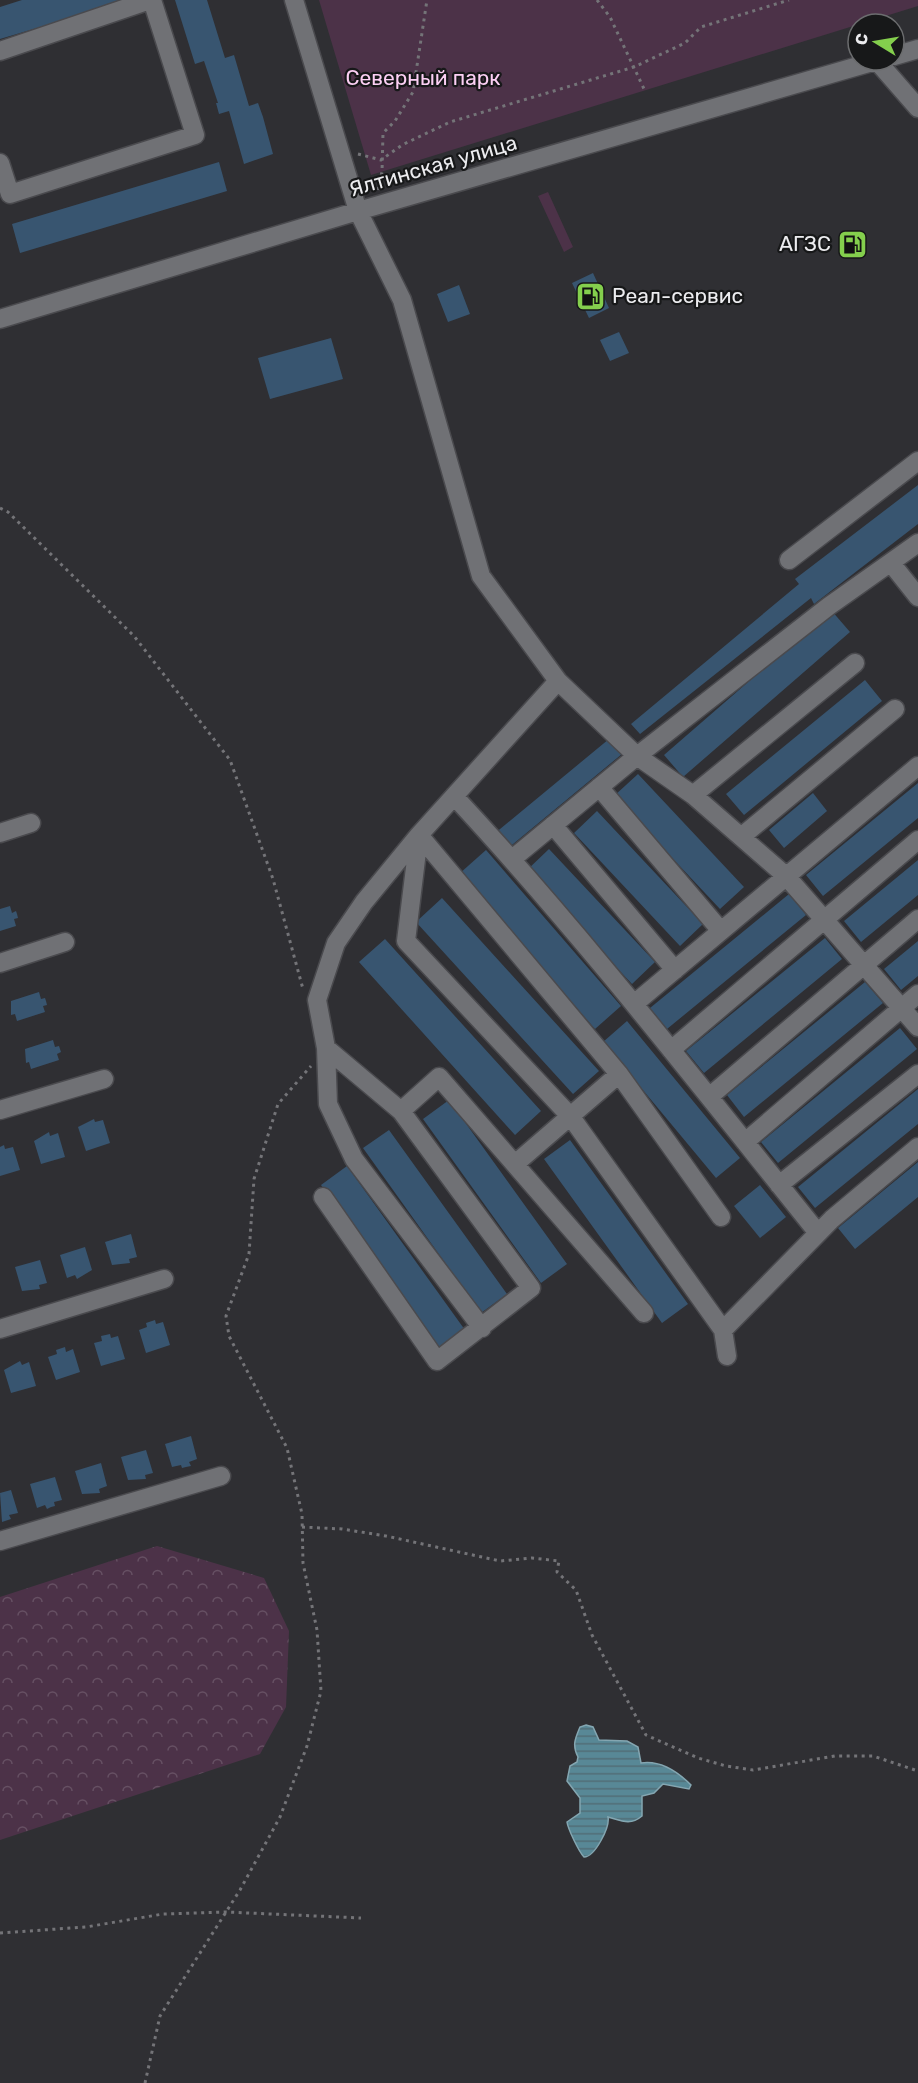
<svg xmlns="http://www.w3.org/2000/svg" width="918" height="2083" viewBox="0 0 918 2083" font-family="Rubik,sans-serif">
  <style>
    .green { fill: #4c3248 }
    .forest { fill: url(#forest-crowns) }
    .water { fill: url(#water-rules); stroke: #84a6b1; stroke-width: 1.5 }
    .building { fill: #385570 }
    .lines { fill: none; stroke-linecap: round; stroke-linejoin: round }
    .minor-casing { stroke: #4a4a4e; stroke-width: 21 }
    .path { stroke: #747478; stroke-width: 3; stroke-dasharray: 3 4.5; stroke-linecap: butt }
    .minor { stroke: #707175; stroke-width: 18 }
    .labels { text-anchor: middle; stroke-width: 4.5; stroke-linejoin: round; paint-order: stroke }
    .park-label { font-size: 21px; fill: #fccff4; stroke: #171819 }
    .street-label { font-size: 21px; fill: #ececef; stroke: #171819 }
    .poi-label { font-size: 21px; fill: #ececef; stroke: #171819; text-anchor: end }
  </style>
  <defs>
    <pattern id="forest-crowns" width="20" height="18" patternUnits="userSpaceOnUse" patternTransform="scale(1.5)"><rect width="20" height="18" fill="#4c3248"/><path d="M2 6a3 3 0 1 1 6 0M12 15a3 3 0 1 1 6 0" fill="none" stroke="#665063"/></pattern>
    <pattern id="water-rules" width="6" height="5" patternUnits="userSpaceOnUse" patternTransform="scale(1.5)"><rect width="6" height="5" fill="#588896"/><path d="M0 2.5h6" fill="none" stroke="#516e77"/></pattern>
  </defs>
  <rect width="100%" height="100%" fill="#2f2f33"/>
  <!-- green -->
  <path class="green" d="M 319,0 L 918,0 L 918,6 L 371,175 Z
    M 548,192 L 573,247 L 564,252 L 538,196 Z"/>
  <!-- forest -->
  <path class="forest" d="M 157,1546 L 264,1578 L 289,1631 L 286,1707 L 260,1754 L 0,1840 L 0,1597 Z"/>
  <!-- water -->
  <path class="water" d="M 586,1725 L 593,1727 L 599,1740 L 627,1741 L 638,1747 L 641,1763 C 660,1760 678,1772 691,1785 L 689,1789 L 663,1784 L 654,1793 L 642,1796 L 642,1816 C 630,1826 622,1821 608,1817 C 610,1827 595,1857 584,1857 C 579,1852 568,1829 567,1822 L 580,1813 L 580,1798 L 567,1781 L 570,1766 L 577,1762 L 578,1757 C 572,1745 575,1739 580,1727 Z"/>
  <!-- building -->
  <path class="building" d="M 22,0 L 128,0 L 128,1 L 0,39 L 0,7 Z
    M 175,0 L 207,0 L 225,58 L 234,55 L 249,106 L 258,103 L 263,117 L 273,154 L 244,164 L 229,111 L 219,114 L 216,103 L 218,103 L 204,61 L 195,64 Z
    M 219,162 L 227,191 L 20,253 L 12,224 Z
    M 593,273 L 609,308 L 589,318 L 572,283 Z
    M 459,285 L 470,314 L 448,322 L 437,294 Z
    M 619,332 L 629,353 L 610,361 L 600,340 Z
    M 331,338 L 343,379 L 270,399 L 258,358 Z
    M 918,485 L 918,524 L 814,604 L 811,598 L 640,734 L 631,724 L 799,584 L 795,579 Z
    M 831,610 L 850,632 L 683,777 L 664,755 Z
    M 865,680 L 882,701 L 744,815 L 726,794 Z
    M 609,739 L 622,754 L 507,849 L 494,834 Z
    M 638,774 L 744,887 L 720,909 L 614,796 Z
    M 918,783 L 918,818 L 823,896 L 806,875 Z
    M 813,793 L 827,811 L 784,848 L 769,830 Z
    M 597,811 L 703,924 L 680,946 L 574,833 Z
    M 549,849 L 655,962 L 632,984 L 526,871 Z
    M 486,850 L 621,1006 L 595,1029 L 459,874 Z
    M 918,860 L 918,895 L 861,942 L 844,921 Z
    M 789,894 L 806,915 L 667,1029 L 650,1008 Z
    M 442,898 L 599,1071 L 573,1094 L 416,922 Z
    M 10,906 L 12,913 L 16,911 L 17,914 L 18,918 L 14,919 L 16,926 L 0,931 L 0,909 Z
    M 825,938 L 842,959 L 704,1073 L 686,1051 Z
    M 385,939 L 541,1111 L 515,1135 L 359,962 Z
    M 918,941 L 918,976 L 901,990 L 884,969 Z
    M 865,982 L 883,1003 L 744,1117 L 727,1095 Z
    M 39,992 L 41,999 L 45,998 L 46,1001 L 47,1005 L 43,1006 L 45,1012 L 17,1021 L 15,1014 L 11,1015 L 11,1001 Z
    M 627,1021 L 740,1158 L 716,1178 L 603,1042 Z
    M 900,1028 L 917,1049 L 778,1163 L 761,1142 Z
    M 53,1040 L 55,1047 L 59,1046 L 61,1052 L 57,1054 L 59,1060 L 31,1069 L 29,1062 L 26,1063 L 25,1049 Z
    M 918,1089 L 918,1124 L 815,1208 L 798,1187 Z
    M 449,1100 L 567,1264 L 541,1283 L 423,1119 Z
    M 94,1119 L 95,1122 L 103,1120 L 110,1143 L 86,1151 L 78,1127 Z
    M 389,1130 L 507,1294 L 481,1313 L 363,1148 Z
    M 49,1132 L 50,1136 L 58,1133 L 65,1157 L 41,1164 L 34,1141 Z
    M 570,1140 L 688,1304 L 662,1323 L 544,1159 Z
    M 4,1145 L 5,1149 L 13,1147 L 20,1170 L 0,1176 L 0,1147 Z
    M 918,1162 L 918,1197 L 855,1249 L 838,1228 Z
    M 347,1166 L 465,1330 L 439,1349 L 321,1185 Z
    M 760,1185 L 786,1217 L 760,1238 L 734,1206 Z
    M 131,1234 L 137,1257 L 129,1259 L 130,1263 L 112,1265 L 105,1242 Z
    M 85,1247 L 92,1270 L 77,1279 L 75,1275 L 67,1278 L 60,1255 Z
    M 40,1260 L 47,1283 L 39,1285 L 40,1289 L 22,1291 L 15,1267 Z
    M 155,1320 L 156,1324 L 163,1322 L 170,1345 L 146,1353 L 139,1330 L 147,1327 L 146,1323 Z
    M 110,1334 L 111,1338 L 118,1336 L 125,1359 L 101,1366 L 94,1343 L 102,1341 L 101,1336 Z
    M 65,1347 L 66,1352 L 73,1349 L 80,1372 L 56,1380 L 48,1357 L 57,1354 L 56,1350 Z
    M 20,1361 L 22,1365 L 29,1362 L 36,1386 L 11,1393 L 4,1370 Z
    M 191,1436 L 197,1459 L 189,1462 L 191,1466 L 186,1467 L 182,1468 L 181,1465 L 172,1467 L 165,1444 Z
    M 146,1450 L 153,1473 L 145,1475 L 146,1479 L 128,1480 L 121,1457 Z
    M 101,1463 L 107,1486 L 99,1489 L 100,1493 L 82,1494 L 75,1471 Z
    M 55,1477 L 62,1500 L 54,1502 L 55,1506 L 51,1507 L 47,1509 L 45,1505 L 37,1508 L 30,1484 Z
    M 11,1490 L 18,1513 L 9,1515 L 11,1519 L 2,1522 L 0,1493 Z"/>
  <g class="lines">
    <defs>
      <path id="minor" d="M 294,0 L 358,211 L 402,300 L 481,576 L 558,681 L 637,756 L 693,795 L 786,876 L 918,1027
        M 0,51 L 150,0
        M 894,56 L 918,49
        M 877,61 L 918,108
        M 0,163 L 10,194 L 195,135 L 152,0
        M 0,319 L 358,211 L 879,60
        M 789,560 L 918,461
        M 891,563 L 918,597
        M 599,787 L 721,931
        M 693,795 L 855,663
        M 454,796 C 583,935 699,1085 818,1233
        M 553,825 L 675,970
        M 0,833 L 31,823
        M 419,835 L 406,941 L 571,1117 L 723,1330 L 727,1356
        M 419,835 L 619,1074 L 721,1217
        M 741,837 L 895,709
        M 512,859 L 637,756 L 829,606 L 918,543
        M 0,963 L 65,942
        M 634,1004 L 918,766
        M 326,1048 L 401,1111 L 439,1077 L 644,1313
        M 671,1050 L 918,840
        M 709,1097 L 918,919
        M 0,1110 L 104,1079
        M 745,1142 L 918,994
        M 515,1164 L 619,1074
        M 779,1185 L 918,1074
        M 323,1197 L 437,1361 L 531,1288 L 401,1111
        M 482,1328 L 354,1159 L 328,1104 L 326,1048 L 317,1000 L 336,943 L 364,902 L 419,835 L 558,681
        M 0,1329 L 164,1279
        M 723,1330 L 832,1219 L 918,1147
        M 0,1541 L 221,1476"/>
    </defs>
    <!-- minor casing -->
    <use href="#minor" class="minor-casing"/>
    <!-- path -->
    <path class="path" d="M 597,0 L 610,17 L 645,91
      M 358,154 L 381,160 L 402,145 L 450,122 L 634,67 L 685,43 L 701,27 L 789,0
      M 378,190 L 382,172 L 383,133 L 395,121 L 413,92 L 427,0
      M 0,508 L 8,512 L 134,636 L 230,760 L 273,879 L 303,989
      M 302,1527 L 342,1529 L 386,1536 L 500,1561 L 532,1558 L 559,1561 L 557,1572 L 576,1590 L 592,1635 L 646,1735 L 698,1758 L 726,1766 L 753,1770 L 835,1756 L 873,1756 L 918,1771
      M 0,1933 L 86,1927 L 163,1914 L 226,1912 L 361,1918
      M 145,2083 L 160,2016 L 240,1890 L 280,1817 L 307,1746 L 321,1691 L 317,1630 L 303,1563 L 302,1514 L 287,1448 L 229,1336 L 226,1316 L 249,1254 L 254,1179 L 278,1104 L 311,1066"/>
    <!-- minor -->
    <use href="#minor" class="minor"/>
  </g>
  <!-- icons -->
  <defs>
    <symbol id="fuel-square" viewBox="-11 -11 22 22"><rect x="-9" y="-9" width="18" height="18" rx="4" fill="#84cf4d" stroke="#171819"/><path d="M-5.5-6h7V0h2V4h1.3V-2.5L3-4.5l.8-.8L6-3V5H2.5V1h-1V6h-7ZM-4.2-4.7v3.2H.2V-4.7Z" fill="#111"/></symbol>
  </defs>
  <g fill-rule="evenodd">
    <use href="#fuel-square" x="836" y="228" width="33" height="33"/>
    <use href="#fuel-square" x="574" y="280" width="33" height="33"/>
  </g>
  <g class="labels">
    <!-- park labels -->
    <g class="park-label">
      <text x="423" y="85">Северный парк</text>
    </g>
    <!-- street labels -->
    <g class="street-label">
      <text transform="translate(433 166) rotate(-16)" y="7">Ялтинская улица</text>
    </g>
    <!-- poi labels -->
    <g class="poi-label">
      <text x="831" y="251">АГЗС</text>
      <text x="612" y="303" text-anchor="start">Реал-сервис</text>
    </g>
  </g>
  <!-- north arrow -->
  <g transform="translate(876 42) rotate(281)"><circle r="28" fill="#171819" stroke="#6c6d6f" stroke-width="1.5"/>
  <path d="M0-4.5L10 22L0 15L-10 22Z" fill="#84cf4d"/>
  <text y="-9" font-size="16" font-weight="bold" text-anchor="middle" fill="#ececef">С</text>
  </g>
</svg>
